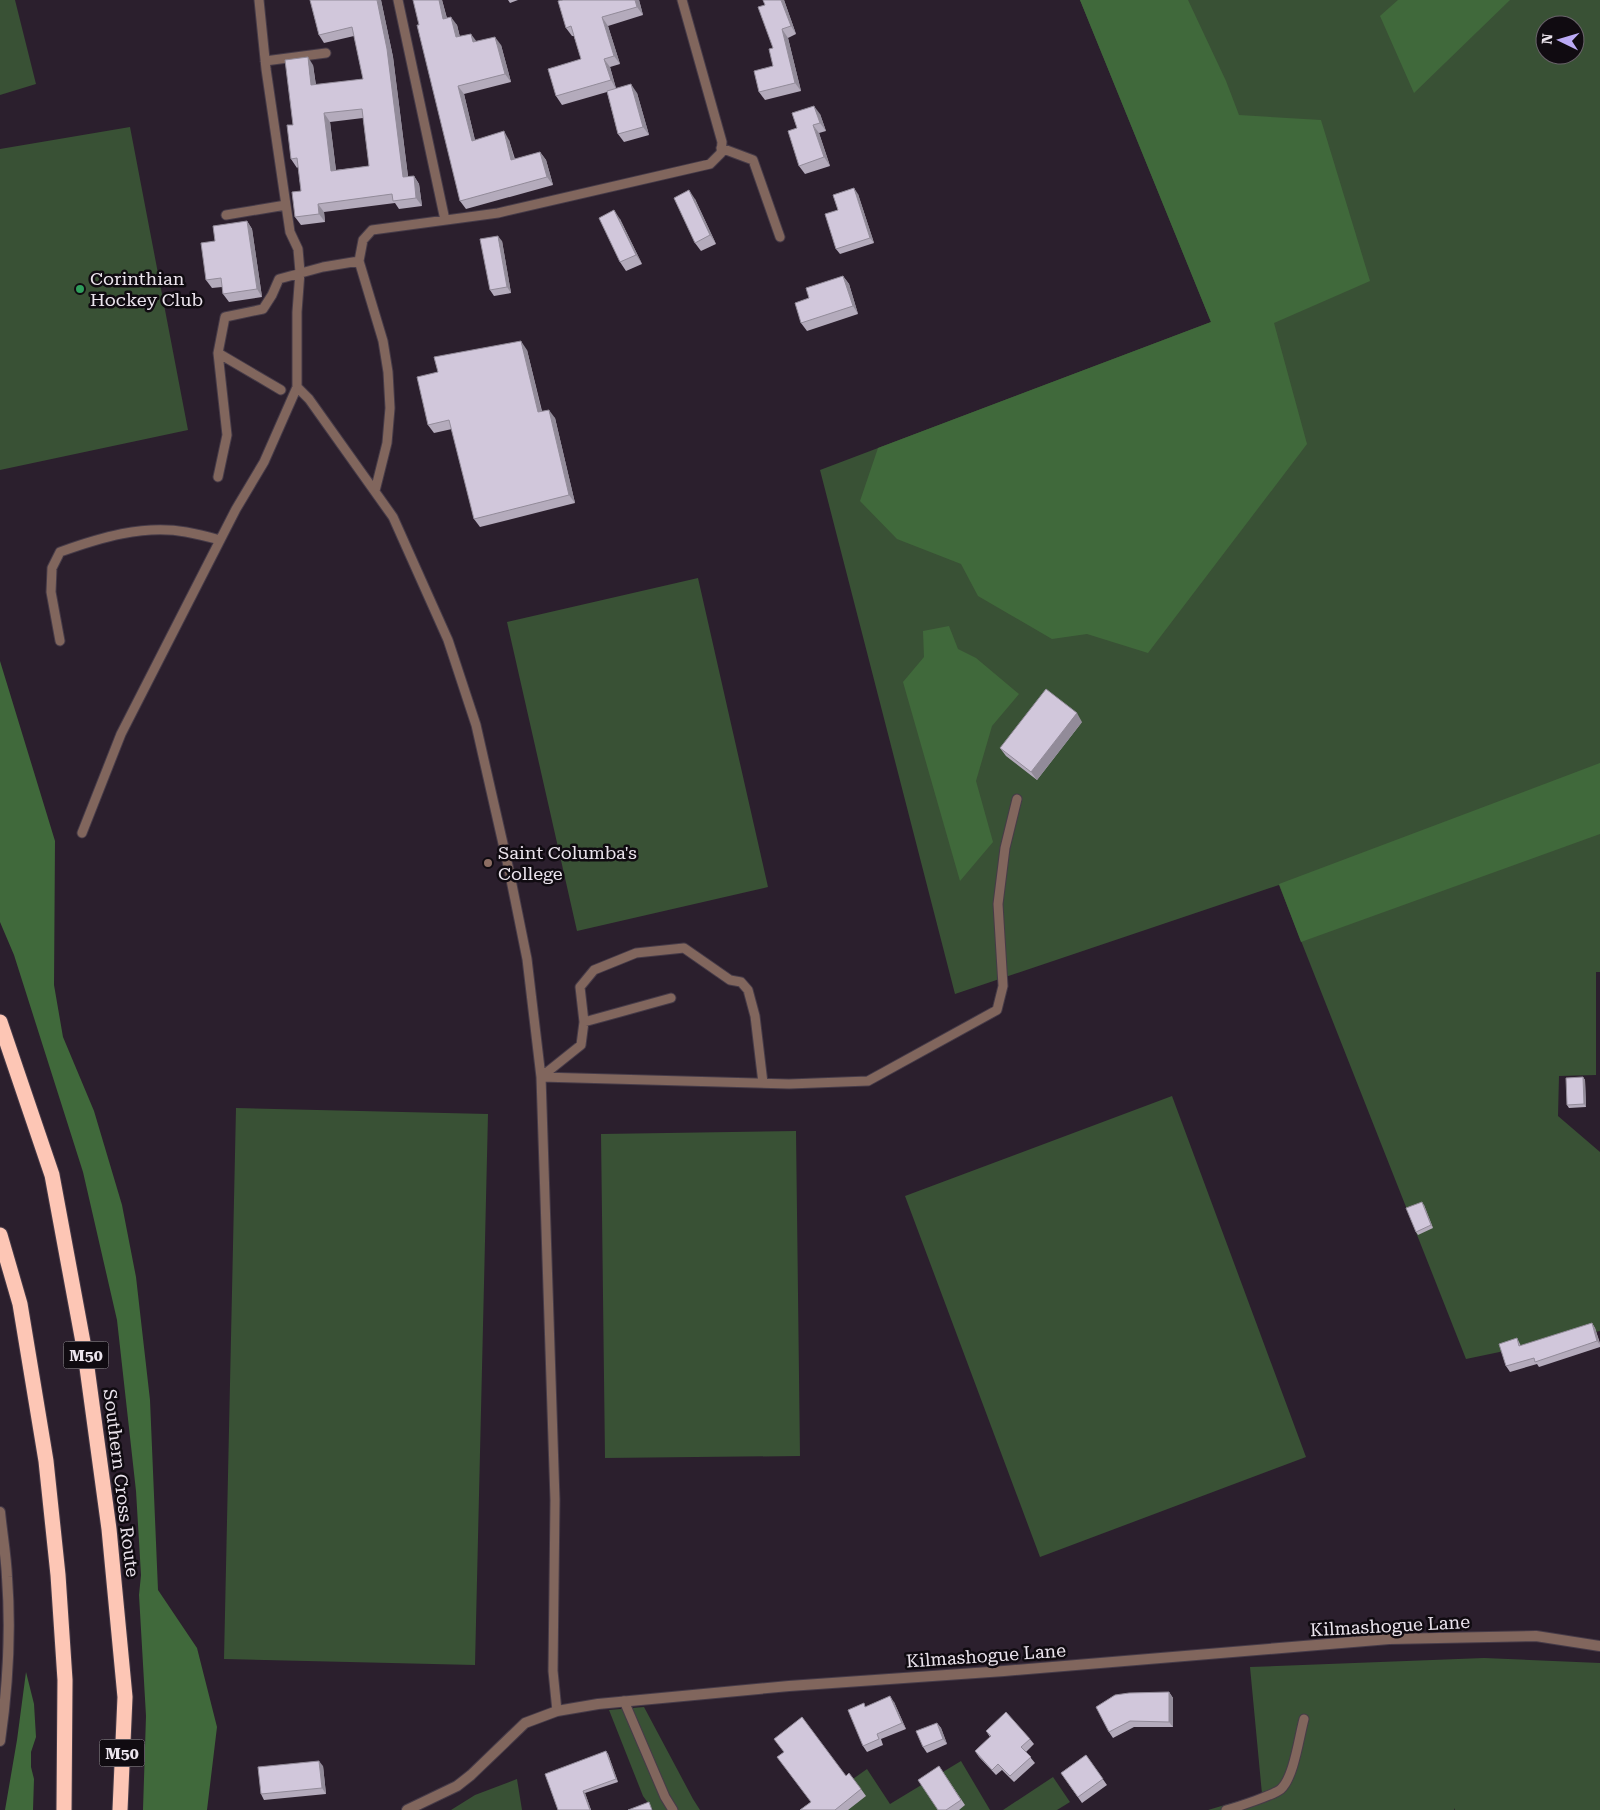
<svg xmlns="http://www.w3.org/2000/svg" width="1600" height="1810" viewBox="0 0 1600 1810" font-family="'Roboto Serif',serif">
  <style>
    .green { fill: #395135; fill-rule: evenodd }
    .forest { fill: #40693b }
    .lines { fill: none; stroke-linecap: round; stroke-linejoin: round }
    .service-casing { stroke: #463b48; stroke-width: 11 }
    .minor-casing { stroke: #463b48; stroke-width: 12 }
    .motorway-casing { stroke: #463b48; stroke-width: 17 }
    .service { stroke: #81665d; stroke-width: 9 }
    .minor { stroke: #81665d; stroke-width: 10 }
    .motorway { stroke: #fdc6b5; stroke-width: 15 }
    .wall { fill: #b4abbc; fill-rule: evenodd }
    .shaded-wall { fill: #928b99 }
    .building { fill: #d1c7db; stroke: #928b99; fill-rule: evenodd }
    .leisure-dot { fill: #2e9e5b; stroke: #100b11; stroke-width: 2 }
    .education-dot { fill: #8d6e63; stroke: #100b11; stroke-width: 2 }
    .labels { text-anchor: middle; stroke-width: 5; stroke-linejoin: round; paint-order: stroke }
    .shield { fill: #100b11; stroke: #a9a3ab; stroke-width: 1 }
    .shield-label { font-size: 16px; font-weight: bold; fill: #ebe4ed }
    .poi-label { font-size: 18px; fill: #ebe4ed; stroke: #100b11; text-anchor: start }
    .street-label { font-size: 18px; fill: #ebe4ed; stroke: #100b11 }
  </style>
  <rect width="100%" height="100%" fill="#2b1f2d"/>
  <!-- green -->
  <path class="green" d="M 0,0 L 15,0 L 36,84 L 0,95 Z
    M 1080,0 L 1600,0 L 1600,972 L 1596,972 L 1596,1075 L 1559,1076 L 1558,1116 L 1600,1152 L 1600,1331 L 1466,1359 L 1279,885 L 955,994 L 820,470 L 1211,322 ZM 1545,25 L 1575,25 L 1575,55 L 1545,55 Z
    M 130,127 L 188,430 L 0,470 L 0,149 Z
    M 698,578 L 768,887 L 577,931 L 507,622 Z
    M 1172,1096 L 1306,1457 L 1040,1557 L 905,1196 Z
    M 236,1108 L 488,1114 L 475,1665 L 224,1659 Z
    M 796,1131 L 800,1456 L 605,1458 L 601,1134 Z
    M 1484,1658 L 1600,1663 L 1600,1810 L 1455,1810 L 1454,1808 L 1454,1810 L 1208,1810 L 1262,1794 L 1250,1667 Z
    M 644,1707 L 693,1799 L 700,1810 L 653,1810 L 643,1796 L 609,1710 Z
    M 961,1761 L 990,1810 L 809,1810 L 867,1769 L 890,1804 Z
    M 1053,1777 L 1070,1802 L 1057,1810 L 1003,1810 Z
    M 517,1779 L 522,1810 L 451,1810 L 475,1795 Z"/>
  <!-- forest -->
  <path class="forest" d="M 1080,0 L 1188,0 L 1226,81 L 1239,115 L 1321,120 L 1370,281 L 1274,323 L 1307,444 L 1148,653 L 1087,634 L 1052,639 L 978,596 L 961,564 L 897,539 L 860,501 L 878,448 L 1211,322 Z
    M 1398,0 L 1510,0 L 1414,93 L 1380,16 Z
    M 949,626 L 958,649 L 976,658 L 1019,694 L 992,726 L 976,781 L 993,842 L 960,881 L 903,682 L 924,657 L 923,631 Z
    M 0,661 L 55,841 L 54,985 L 63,1037 L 94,1111 L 122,1205 L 136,1277 L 150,1400 L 158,1590 L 197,1648 L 217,1727 L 207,1810 L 143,1810 L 146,1716 L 139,1595 L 141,1575 L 136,1491 L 117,1320 L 83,1172 L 14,955 L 0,922 Z
    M 1600,763 L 1600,834 L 1301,942 L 1279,884 Z
    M 26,1672 L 34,1704 L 36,1737 L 31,1752 L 31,1767 L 34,1779 L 33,1810 L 5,1810 L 17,1740 Z"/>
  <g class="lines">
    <defs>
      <path id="service" d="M 398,0 L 445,220
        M 265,61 L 326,53
        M 721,148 L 753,160 L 780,237
        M 226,215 L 286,205
        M 218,353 L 281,390
        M 297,387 L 309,399 L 393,517 L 448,640 L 476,725 L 509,870 L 527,959 L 541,1077 L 555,1500 L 553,1671 L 557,1711
        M 218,477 L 227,435 L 218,353 L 225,317 L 263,309 L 272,295 L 279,279 L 323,267 L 359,261
        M 375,491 L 387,443 L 390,408 L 388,372 L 383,341 L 359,261 L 363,240 L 372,230 L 498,213 L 710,164 L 721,153 L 722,142 L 682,0
        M 60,641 L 51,592 L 52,568 L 60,552 C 99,538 144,524 186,532 C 197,534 209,537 220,540
        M 82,833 L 121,734 L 236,509 L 264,462 L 297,387 L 297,312 L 300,272 L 298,249 L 290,232 L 286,205 L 266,69 L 259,0
        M 584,1022 L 671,998
        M 541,1077 L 789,1084 L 868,1081 L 997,1010 L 1003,986 L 998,904 L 1005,848 L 1017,799
        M 541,1077 L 581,1045 L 584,1022 L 580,987 L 594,970 L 636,953 L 684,948 L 730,980 L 741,982 L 748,990 L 755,1016 L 763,1083
        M 624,1701 L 665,1797 L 673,1810
        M 1226,1810 C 1237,1807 1274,1795 1281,1789 C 1294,1777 1299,1737 1304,1719"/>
      <path id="minor" d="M 0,1512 C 2,1533 6,1555 7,1577 C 11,1631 8,1686 0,1741
        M 407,1810 L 457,1786 L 471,1775 L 525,1723 L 557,1711 L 598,1704 L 789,1686 L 1004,1671 L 1389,1639 L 1536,1636 L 1600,1646"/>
      <path id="motorway" d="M 0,1022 L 52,1175 L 85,1353 L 109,1529 L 125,1697 L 120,1810
        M 0,1235 L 20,1304 L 46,1461 L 58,1575 L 65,1680 L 64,1810"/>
    </defs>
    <!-- service casing -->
    <use href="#service" class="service-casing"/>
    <!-- minor casing -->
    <use href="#minor" class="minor-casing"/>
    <!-- motorway casing -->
    <use href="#motorway" class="motorway-casing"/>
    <!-- service -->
    <use href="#service" class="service"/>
    <!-- minor -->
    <use href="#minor" class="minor"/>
    <!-- motorway -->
    <use href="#motorway" class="motorway"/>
  </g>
  <!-- wall -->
  <path class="wall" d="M 310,0 L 381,0 L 393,57 L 408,176 L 414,176 L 419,184 L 422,206 L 399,209 L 395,203 L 324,212 L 325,222 L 301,225 L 295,217 L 301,191 L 298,167 L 297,168 L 291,159 L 293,125 L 313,65 L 316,85 L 363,79 L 354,36 L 324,43 L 319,35 ZM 363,118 L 369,166 L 336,170 L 330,122 Z
    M 442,0 L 447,18 L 457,25 L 460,37 L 477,42 L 501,45 L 511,82 L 464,94 L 475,140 L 509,140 L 515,159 L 540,152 L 546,160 L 553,185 L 466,209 L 460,201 L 419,25 Z
    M 508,0 L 518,0 L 510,3 Z
    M 563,0 L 639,0 L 643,15 L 608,26 L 620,64 L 610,67 L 616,88 L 637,93 L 649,135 L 624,142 L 618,134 L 607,92 L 562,105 L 556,96 L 581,59 L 574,36 L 572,36 L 566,28 Z
    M 763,0 L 784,0 L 796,34 L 788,38 L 801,91 L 765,100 L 759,92 L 773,66 L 773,48 L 765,5 Z
    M 820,114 L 826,131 L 819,133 L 830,166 L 805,174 L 799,166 L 797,128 Z
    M 858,194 L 874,243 L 840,254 L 836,249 L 838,210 Z
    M 695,199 L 716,244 L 701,251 L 695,243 Z
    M 620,219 L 642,264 L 626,271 L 620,262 Z
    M 247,221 L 252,229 L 262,297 L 229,302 L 223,294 L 222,287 L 212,288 L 206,280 L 215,241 Z
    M 502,241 L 511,293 L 494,296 L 490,290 Z
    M 843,276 L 849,284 L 858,314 L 807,331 L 801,323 L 809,298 Z
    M 527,350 L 542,411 L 555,418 L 575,503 L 480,527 L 474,519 L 452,429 L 434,433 L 428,425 L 438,372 Z
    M 1082,722 L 1037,780 L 1006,756 L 1000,748 Z
    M 1583,1077 L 1585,1080 L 1586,1107 L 1569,1108 L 1567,1105 Z
    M 1424,1205 L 1433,1228 L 1418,1235 L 1416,1232 Z
    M 1592,1323 L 1595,1328 L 1600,1343 L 1600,1347 L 1539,1367 L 1537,1364 L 1510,1372 L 1506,1366 L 1517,1338 L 1521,1346 Z
    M 1169,1692 L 1173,1698 L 1173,1727 L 1134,1727 L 1113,1738 L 1109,1732 Z
    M 894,1702 L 906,1729 L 881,1739 L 883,1745 L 867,1752 L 863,1746 L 866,1707 Z
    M 937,1723 L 941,1728 L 947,1744 L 927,1753 L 923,1747 Z
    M 986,1731 L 1030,1739 L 1034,1744 L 1026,1752 L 1035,1763 L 1014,1782 L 1002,1770 L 996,1775 L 979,1757 L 975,1751 L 990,1737 Z
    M 606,1751 L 608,1754 L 618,1782 L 585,1793 L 591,1810 L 558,1810 Z
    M 1086,1755 L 1107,1785 L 1082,1803 L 1061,1773 Z
    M 323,1766 L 326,1794 L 264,1800 L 261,1794 Z
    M 939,1766 L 965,1805 L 959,1810 L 938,1810 Z
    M 846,1776 L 861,1789 L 866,1796 L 848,1810 L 800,1810 Z"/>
  <!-- shaded-wall -->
  <path class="shaded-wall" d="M 377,0 L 381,0 L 393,57 L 409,185 L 403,177 Z
    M 439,0 L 442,0 L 449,27 L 443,19 Z
    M 635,0 L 639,0 L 643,15 L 637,7 Z
    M 781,0 L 784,0 L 796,34 L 791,26 Z
    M 451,17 L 457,25 L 462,46 L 456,37 Z
    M 602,17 L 608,26 L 620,64 L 614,56 Z
    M 782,29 L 788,38 L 801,91 L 795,83 Z
    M 471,34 L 477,42 L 473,42 Z
    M 495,37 L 501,45 L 511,82 L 505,74 Z
    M 308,57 L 313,65 L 317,94 L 311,85 Z
    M 604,59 L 610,67 L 616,89 L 611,80 Z
    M 631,84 L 637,93 L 649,135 L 643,127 Z
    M 458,86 L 464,94 L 477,149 L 472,141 Z
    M 814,106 L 820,114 L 826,131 L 820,123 Z
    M 324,113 L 330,122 L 337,179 L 331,171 Z
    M 813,125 L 819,133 L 830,166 L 824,157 Z
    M 504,131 L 509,140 L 517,169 L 511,160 Z
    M 540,152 L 546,160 L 553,185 L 547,177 Z
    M 414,176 L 419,184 L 422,206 L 416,198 Z
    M 854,188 L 858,194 L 874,243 L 870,238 Z
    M 689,190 L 695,199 L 716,244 L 710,235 Z
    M 318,204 L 324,212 L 325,222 L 319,214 Z
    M 614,210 L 620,219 L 642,264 L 636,255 Z
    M 247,221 L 252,229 L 262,297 L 257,289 Z
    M 498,236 L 502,241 L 511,293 L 507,287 Z
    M 843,276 L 849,284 L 858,314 L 853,306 Z
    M 521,341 L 527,350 L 544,421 L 538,412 Z
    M 549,410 L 555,418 L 575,503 L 569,495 Z
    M 1077,713 L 1082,722 L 1037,780 L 1031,772 Z
    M 1583,1077 L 1585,1080 L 1586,1107 L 1584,1104 Z
    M 1422,1202 L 1424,1205 L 1433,1228 L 1431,1225 Z
    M 1592,1323 L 1595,1328 L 1600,1345 L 1597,1341 Z
    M 1169,1692 L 1173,1698 L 1173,1727 L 1169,1722 Z
    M 890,1696 L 894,1702 L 906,1729 L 902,1723 Z
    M 937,1723 L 941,1728 L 947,1744 L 943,1739 Z
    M 606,1751 L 608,1754 L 618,1782 L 616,1779 Z
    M 319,1761 L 323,1766 L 326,1794 L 322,1788 Z
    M 583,1791 L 585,1793 L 591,1810 L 590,1810 Z"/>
  <!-- building -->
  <path class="building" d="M 310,0 L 377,0 L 387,49 L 403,177 L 414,176 L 416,198 L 393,201 L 392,194 L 318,204 L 319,214 L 295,217 L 292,192 L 301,191 L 297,158 L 291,159 L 287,125 L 293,125 L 285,60 L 308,57 L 311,85 L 363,79 L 352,27 L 319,35 ZM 362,109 L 369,166 L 331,171 L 324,113 Z
    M 413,0 L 439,0 L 443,19 L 451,17 L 456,37 L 471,34 L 473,42 L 495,37 L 505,74 L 458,86 L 472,141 L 504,131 L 511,160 L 540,152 L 547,177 L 460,201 L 417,25 L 419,25 Z
    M 563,0 L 635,0 L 637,7 L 602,17 L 614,56 L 604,59 L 611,80 L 556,96 L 548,69 L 581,59 L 571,26 L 566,28 L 558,1 Z
    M 763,0 L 781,0 L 791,26 L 782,29 L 795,83 L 759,92 L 754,71 L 773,66 L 769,49 L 773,48 L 758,7 L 765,5 Z
    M 631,84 L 643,127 L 618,134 L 607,91 Z
    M 814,106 L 820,123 L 813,125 L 824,157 L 799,166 L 788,131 L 797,128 L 792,113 Z
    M 854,188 L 870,238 L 836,249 L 825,214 L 838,210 L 833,195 Z
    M 689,190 L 710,235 L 695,243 L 674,198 Z
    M 614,210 L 636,255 L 620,262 L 599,218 Z
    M 247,221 L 257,289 L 223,294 L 221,278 L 206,280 L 201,243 L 215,241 L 213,226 Z
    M 498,236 L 507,287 L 490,290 L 480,239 Z
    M 843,276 L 853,306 L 801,323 L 795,303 L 809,298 L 806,288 Z
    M 521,341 L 538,412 L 549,410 L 569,495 L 474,519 L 449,420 L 428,425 L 417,377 L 438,372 L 434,357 Z
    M 1046,689 L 1077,713 L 1031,772 L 1000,748 Z
    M 1583,1077 L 1584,1104 L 1567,1105 L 1566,1078 Z
    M 1422,1202 L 1431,1225 L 1416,1232 L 1406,1208 Z
    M 1592,1323 L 1597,1341 L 1535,1362 L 1534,1358 L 1506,1366 L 1499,1344 L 1517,1338 L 1519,1346 Z
    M 1169,1692 L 1169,1722 L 1130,1721 L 1109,1732 L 1096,1707 L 1115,1695 L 1129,1693 Z
    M 890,1696 L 902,1723 L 877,1734 L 879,1739 L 863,1746 L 848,1710 L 864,1703 L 865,1707 Z
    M 1006,1712 L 1030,1739 L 1021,1747 L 1031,1757 L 1010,1776 L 998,1764 L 992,1770 L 975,1751 L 991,1736 L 986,1731 Z
    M 802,1717 L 846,1776 L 849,1773 L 861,1789 L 835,1810 L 800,1810 L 811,1802 L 777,1757 L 784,1752 L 774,1739 Z
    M 937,1723 L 943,1739 L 923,1747 L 916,1731 Z
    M 606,1751 L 616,1779 L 583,1791 L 590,1810 L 558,1810 L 545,1774 Z
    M 1086,1755 L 1103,1779 L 1078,1797 L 1061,1773 Z
    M 319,1761 L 322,1788 L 261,1794 L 258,1767 Z
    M 939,1766 L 961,1800 L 946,1810 L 938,1810 L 918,1780 Z
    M 649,1802 L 652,1810 L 628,1810 Z"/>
  <!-- markers -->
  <circle class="leisure-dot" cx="80" cy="289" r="5"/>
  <circle class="education-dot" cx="488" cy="863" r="5"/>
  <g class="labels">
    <!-- shield labels -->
    <g class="shield">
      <rect x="63.5" y="1341.5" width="45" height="27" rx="4"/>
      <rect x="99.5" y="1739.5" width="45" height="27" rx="4"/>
    </g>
    <g class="shield-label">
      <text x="86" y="1361">M50</text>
      <text x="122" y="1759">M50</text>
    </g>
    <!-- poi labels -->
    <g class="poi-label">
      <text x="90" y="285">Corinthian<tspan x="90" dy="21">Hockey Club</tspan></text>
      <text x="498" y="859">Saint Columba's<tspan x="498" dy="21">College</tspan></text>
    </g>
    <!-- street labels -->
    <g class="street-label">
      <text transform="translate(121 1483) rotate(83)" y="6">Southern Cross Route</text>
      <text transform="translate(1390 1626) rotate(-3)" y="6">Kilmashogue Lane</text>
      <text transform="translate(986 1656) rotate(-4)" y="6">Kilmashogue Lane</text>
    </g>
  </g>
  <!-- north arrow -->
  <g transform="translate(1560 40) rotate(275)"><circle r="24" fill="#100b11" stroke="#686269"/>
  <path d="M0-4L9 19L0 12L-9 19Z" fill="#bbaaf6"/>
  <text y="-8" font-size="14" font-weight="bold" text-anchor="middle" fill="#ebe4ed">N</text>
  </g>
</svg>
